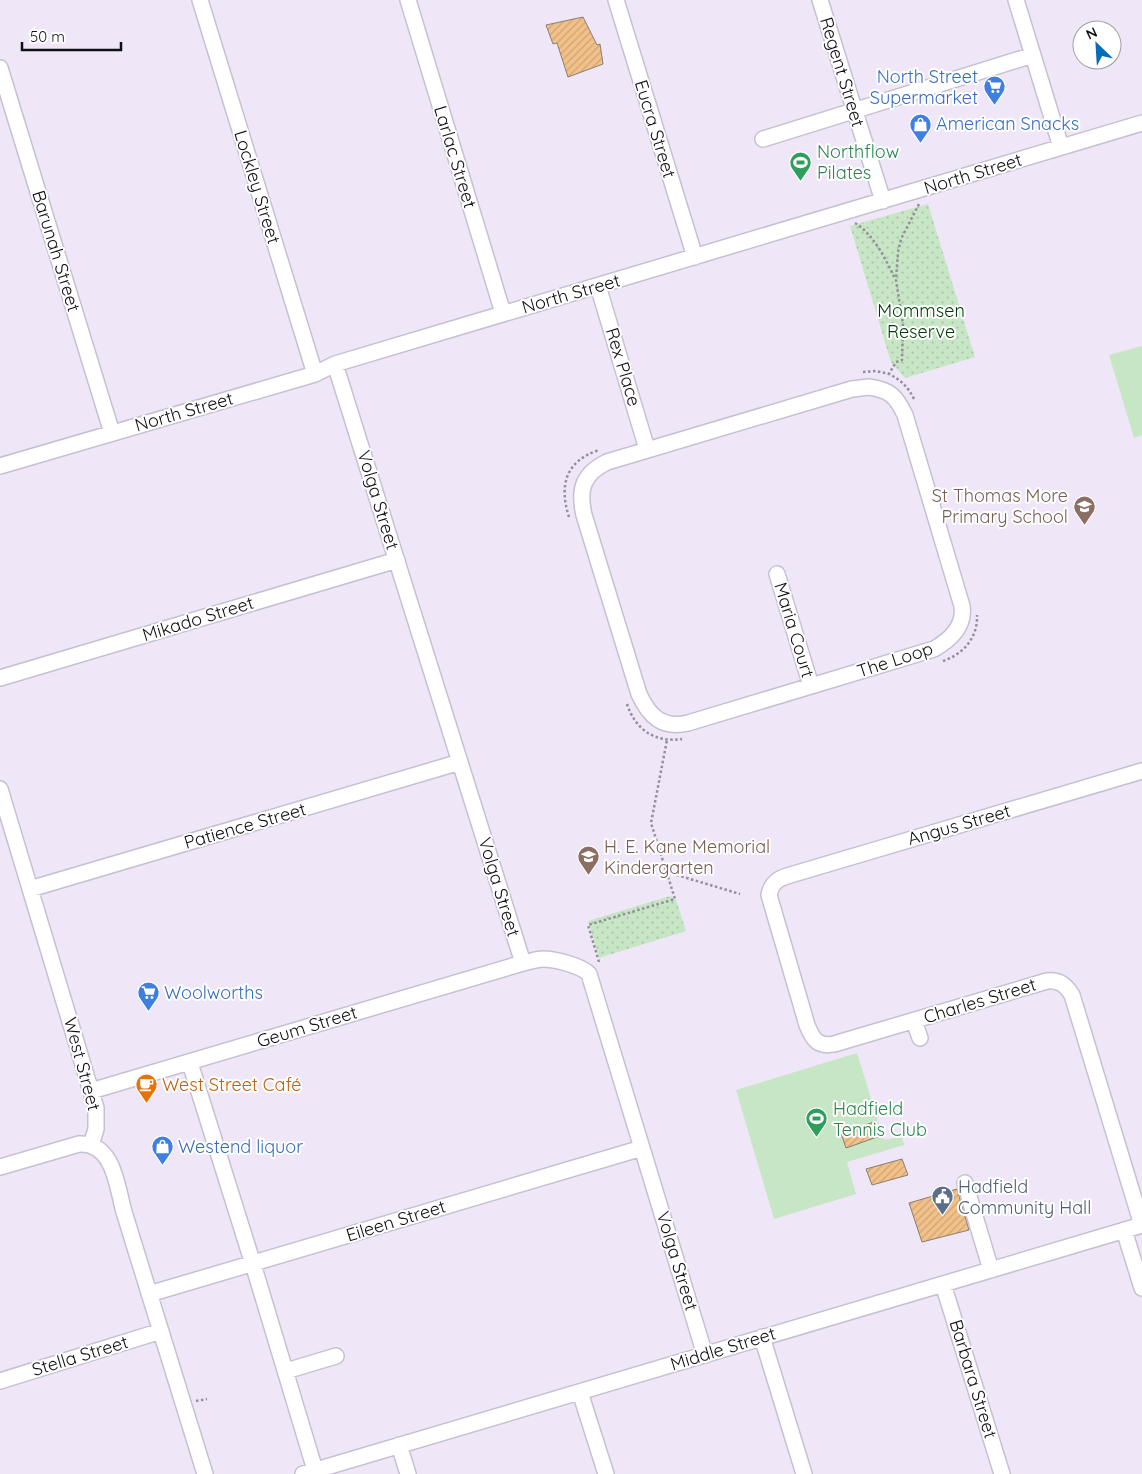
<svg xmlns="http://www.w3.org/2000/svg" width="1142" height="1474" viewBox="0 0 1142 1474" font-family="Quicksand,sans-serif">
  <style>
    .grass { fill: #c7e6c5 }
    .park { fill: url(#park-dots) }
    .building { fill: url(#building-hatch); stroke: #897e71 }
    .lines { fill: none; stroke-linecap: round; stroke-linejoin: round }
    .minor-casing { stroke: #c7c0d0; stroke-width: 18 }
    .path { stroke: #948e9a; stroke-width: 2.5; stroke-dasharray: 2.5 2.5; stroke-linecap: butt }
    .minor { stroke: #fff; stroke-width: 15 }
    .labels { text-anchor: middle; stroke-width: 4; stroke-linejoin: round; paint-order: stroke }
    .street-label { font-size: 18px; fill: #100d13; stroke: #fff }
    .shop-label { font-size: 18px; fill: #366cbe; stroke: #fff; text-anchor: start }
    .leisure-label { font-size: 18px; fill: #27864d; stroke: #fff; text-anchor: start }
    .park-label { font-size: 18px; fill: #033b08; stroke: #fff }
    .education-label { font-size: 18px; fill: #785e54; stroke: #fff; text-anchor: end }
    .food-label { font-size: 18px; fill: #c56008; stroke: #fff; text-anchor: start }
    .service-label { font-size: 18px; fill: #4e5e75; stroke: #fff; text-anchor: start }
  </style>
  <defs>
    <pattern id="park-dots" width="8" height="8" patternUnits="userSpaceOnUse" patternTransform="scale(1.25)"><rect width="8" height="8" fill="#c7e6c5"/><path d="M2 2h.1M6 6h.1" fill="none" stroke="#aac4a8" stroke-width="1.8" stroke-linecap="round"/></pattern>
    <pattern id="building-hatch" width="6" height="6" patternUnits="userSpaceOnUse" patternTransform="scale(1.25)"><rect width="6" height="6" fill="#f1c189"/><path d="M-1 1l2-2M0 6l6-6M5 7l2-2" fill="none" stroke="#cea575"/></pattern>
  </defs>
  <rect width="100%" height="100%" fill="#efe7f8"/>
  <!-- grass -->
  <path class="grass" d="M 1142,346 L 1142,435 L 1134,438 L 1109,355 Z
    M 857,1053 L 884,1140 L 902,1136 L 904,1145 L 847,1162 L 856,1194 L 774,1219 L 736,1090 Z"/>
  <!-- park -->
  <path class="park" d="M 928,204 L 975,357 L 905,378 L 891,362 L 850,226 Z
    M 670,896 L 676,900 L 686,931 L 599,958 L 588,921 Z"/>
  <!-- building -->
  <path class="building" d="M 583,17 L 597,45 L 600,44 L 603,64 L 568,77 L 557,43 L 553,44 L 546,25 Z
    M 874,1122 L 880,1136 L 846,1148 L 841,1133 Z
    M 902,1159 L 908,1175 L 872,1185 L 866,1169 Z
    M 957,1189 L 969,1230 L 922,1242 L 909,1203 Z"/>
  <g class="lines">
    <defs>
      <path id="minor" d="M 200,0 L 315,374
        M 408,0 L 503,313
        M 616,0 L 695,257
        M 820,0 L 883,201
        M 1016,0 L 1061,147
        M 0,68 L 112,433
        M 763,139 L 1033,55
        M 598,286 L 647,449
        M 335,364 L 523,963 C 530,962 536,959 543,959 C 555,959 582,966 589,974 L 705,1355
        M 869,387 C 890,390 896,396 905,415 L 962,606 C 965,627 950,640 934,649 L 688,723 C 662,729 649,716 639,694 L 584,515 C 578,489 583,474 607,462 L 852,389 Z
        M 0,466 L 315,374 L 335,364 L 1142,123
        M 777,574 L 811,686
        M 0,678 L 397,560
        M 0,789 L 96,1108 L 96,1129 L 91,1145
        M 30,889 L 460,762
        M 914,1021 L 920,1038
        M 190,1063 L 253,1264 L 315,1470
        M 91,1091 L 523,963
        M 0,1167 L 79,1144 C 114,1142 117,1187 124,1212 L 205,1474
        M 965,1183 L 991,1270
        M 1142,1225 L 1072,995 C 1065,984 1059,980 1047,981 L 834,1044 C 818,1047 813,1040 807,1025 L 769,895 C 771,884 777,879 787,876 L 1142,771
        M 1124,1230 L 1142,1288
        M 943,1284 L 1002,1474
        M 149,1294 L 642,1148
        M 762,1337 L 804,1474
        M 286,1371 L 336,1356
        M 0,1381 L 161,1331
        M 580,1392 L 606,1474
        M 399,1445 L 408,1474
        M 303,1474 L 1142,1225"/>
    </defs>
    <!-- minor casing -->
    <use href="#minor" class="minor-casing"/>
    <!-- path -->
    <path class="path" d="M 855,223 C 873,234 886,259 895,279
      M 863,372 L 876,371 L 889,374
      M 914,399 C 908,387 901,380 889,374 L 896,362 L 902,360 L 903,324 L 896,280 L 898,252 L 901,239 L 919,204
      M 569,517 C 559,486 565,461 599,450
      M 943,661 C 964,654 978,637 977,615
      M 627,704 C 635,729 654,743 682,739
      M 667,872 L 740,894
      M 599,962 L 588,925 L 675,899 L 651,823 L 667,740
      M 196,1401 L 207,1399"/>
    <!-- minor -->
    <use href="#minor" class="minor"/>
  </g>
  <!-- icons -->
  <defs>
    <symbol id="supermarket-pin" viewBox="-11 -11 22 30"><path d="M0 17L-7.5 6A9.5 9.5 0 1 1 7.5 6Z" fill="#3f7fe0" stroke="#fff"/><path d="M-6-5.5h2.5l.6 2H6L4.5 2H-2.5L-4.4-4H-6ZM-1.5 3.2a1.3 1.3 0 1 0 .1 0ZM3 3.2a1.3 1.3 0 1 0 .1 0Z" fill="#fff"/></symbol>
    <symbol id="shop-pin" viewBox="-11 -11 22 30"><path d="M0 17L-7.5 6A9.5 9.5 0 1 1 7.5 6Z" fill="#3f7fe0" stroke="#fff"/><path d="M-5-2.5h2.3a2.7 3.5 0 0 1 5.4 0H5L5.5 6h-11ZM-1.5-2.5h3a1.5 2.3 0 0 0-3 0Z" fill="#fff"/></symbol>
    <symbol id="stadium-pin" viewBox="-11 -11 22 30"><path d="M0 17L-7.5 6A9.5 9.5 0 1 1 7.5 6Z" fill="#2e9e5b" stroke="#fff"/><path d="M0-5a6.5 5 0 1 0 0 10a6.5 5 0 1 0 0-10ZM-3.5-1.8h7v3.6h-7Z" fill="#fff"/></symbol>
    <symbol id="school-pin" viewBox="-11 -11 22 30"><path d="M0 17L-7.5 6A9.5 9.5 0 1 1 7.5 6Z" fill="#8d6e63" stroke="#fff"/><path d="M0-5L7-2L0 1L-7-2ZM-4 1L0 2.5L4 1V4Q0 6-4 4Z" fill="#fff"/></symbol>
    <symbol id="cafe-pin" viewBox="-11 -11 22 30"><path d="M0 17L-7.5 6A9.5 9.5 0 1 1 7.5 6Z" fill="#e8710a" stroke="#fff"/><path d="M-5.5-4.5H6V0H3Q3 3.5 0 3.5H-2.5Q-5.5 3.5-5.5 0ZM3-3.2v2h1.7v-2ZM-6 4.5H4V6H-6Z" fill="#fff"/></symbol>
    <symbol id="civic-pin" viewBox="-11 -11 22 30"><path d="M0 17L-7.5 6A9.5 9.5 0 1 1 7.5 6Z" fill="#5c6f8a" stroke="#fff"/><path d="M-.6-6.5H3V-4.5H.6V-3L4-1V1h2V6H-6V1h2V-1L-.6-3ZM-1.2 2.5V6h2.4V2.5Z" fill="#fff"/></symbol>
  </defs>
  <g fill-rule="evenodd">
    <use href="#supermarket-pin" x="982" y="74" width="25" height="34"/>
    <use href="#shop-pin" x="908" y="112" width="25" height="34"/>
    <use href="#stadium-pin" x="788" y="150" width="25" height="34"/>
    <use href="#school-pin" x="1072" y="494" width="25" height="34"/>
    <use href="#school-pin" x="576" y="844" width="25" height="34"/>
    <use href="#supermarket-pin" x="136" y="980" width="25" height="34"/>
    <use href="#cafe-pin" x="134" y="1072" width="25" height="34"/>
    <use href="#stadium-pin" x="804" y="1106" width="25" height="34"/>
    <use href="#shop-pin" x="150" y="1134" width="25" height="34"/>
    <use href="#civic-pin" x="930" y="1184" width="25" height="34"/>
  </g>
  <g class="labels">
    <!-- street labels -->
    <g class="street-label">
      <text transform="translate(842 72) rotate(73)" y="6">Regent Street</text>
      <text transform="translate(655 129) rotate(73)" y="6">Eucra Street</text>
      <text transform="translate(455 157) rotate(73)" y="6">Larlac Street</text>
      <text transform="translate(973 174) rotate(-17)" y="6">North Street</text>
      <text transform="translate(257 187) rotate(73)" y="6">Lockley Street</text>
      <text transform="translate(56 251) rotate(73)" y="6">Barunah Street</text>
      <text transform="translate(571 294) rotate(-16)" y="6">North Street</text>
      <text transform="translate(623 367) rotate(73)" y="6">Rex Place</text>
      <text transform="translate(184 412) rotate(-16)" y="6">North Street</text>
      <text transform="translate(378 500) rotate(73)" y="6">Volga Street</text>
      <text transform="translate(198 619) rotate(-17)" y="6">Mikado Street</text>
      <text transform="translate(794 630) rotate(73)" y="6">Maria Court</text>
      <text transform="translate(895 660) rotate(-18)" y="6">The Loop</text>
      <text transform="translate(959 825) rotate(-16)" y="6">Angus Street</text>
      <text transform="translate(245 826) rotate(-16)" y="6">Patience Street</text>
      <text transform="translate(499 887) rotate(73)" y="6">Volga Street</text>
      <text transform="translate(980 1001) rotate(-17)" y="6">Charles Street</text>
      <text transform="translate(307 1027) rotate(-17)" y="6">Geum Street</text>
      <text transform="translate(82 1064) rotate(75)" y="6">West Street</text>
      <text transform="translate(396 1221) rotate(-17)" y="6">Eileen Street</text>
      <text transform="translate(677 1261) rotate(73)" y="6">Volga Street</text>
      <text transform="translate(723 1349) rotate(-17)" y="6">Middle Street</text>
      <text transform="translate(80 1356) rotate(-17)" y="6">Stella Street</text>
      <text transform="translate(973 1379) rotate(73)" y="6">Barbara Street</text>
    </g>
    <!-- shop labels -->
    <g class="shop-label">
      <text x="978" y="83" text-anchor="end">North Street<tspan x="978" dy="21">Supermarket</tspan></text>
      <text x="936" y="130">American Snacks</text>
      <text x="164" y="999">Woolworths</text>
      <text x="178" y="1153">Westend liquor</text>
    </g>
    <!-- leisure labels -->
    <g class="leisure-label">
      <text x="817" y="158">Northflow<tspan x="817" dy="21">Pilates</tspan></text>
      <text x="833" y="1115">Hadfield<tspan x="833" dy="21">Tennis Club</tspan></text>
    </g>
    <!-- park labels -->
    <g class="park-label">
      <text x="921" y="317">Mommsen<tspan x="921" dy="21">Reserve</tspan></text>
    </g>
    <!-- education labels -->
    <g class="education-label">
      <text x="1068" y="502">St Thomas More<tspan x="1068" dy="21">Primary School</tspan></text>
      <text x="604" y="853" text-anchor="start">H. E. Kane Memorial<tspan x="604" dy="21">Kindergarten</tspan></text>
    </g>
    <!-- food labels -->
    <g class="food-label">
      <text x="162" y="1091">West Street Café</text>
    </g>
    <!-- service labels -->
    <g class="service-label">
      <text x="958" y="1193">Hadfield<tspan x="958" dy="21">Community Hall</tspan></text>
    </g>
  </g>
  <!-- north arrow -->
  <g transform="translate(1097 45) rotate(335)"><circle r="24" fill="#ffffff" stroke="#9f9ea1"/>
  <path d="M0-4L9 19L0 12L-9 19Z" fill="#046db8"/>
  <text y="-8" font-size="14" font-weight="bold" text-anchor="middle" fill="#100d13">N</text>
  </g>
  <!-- scale -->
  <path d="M22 42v8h99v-8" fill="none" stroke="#100d13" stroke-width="2.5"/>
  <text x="30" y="42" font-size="15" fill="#100d13" stroke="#ffffff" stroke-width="4" paint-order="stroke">50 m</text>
</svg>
